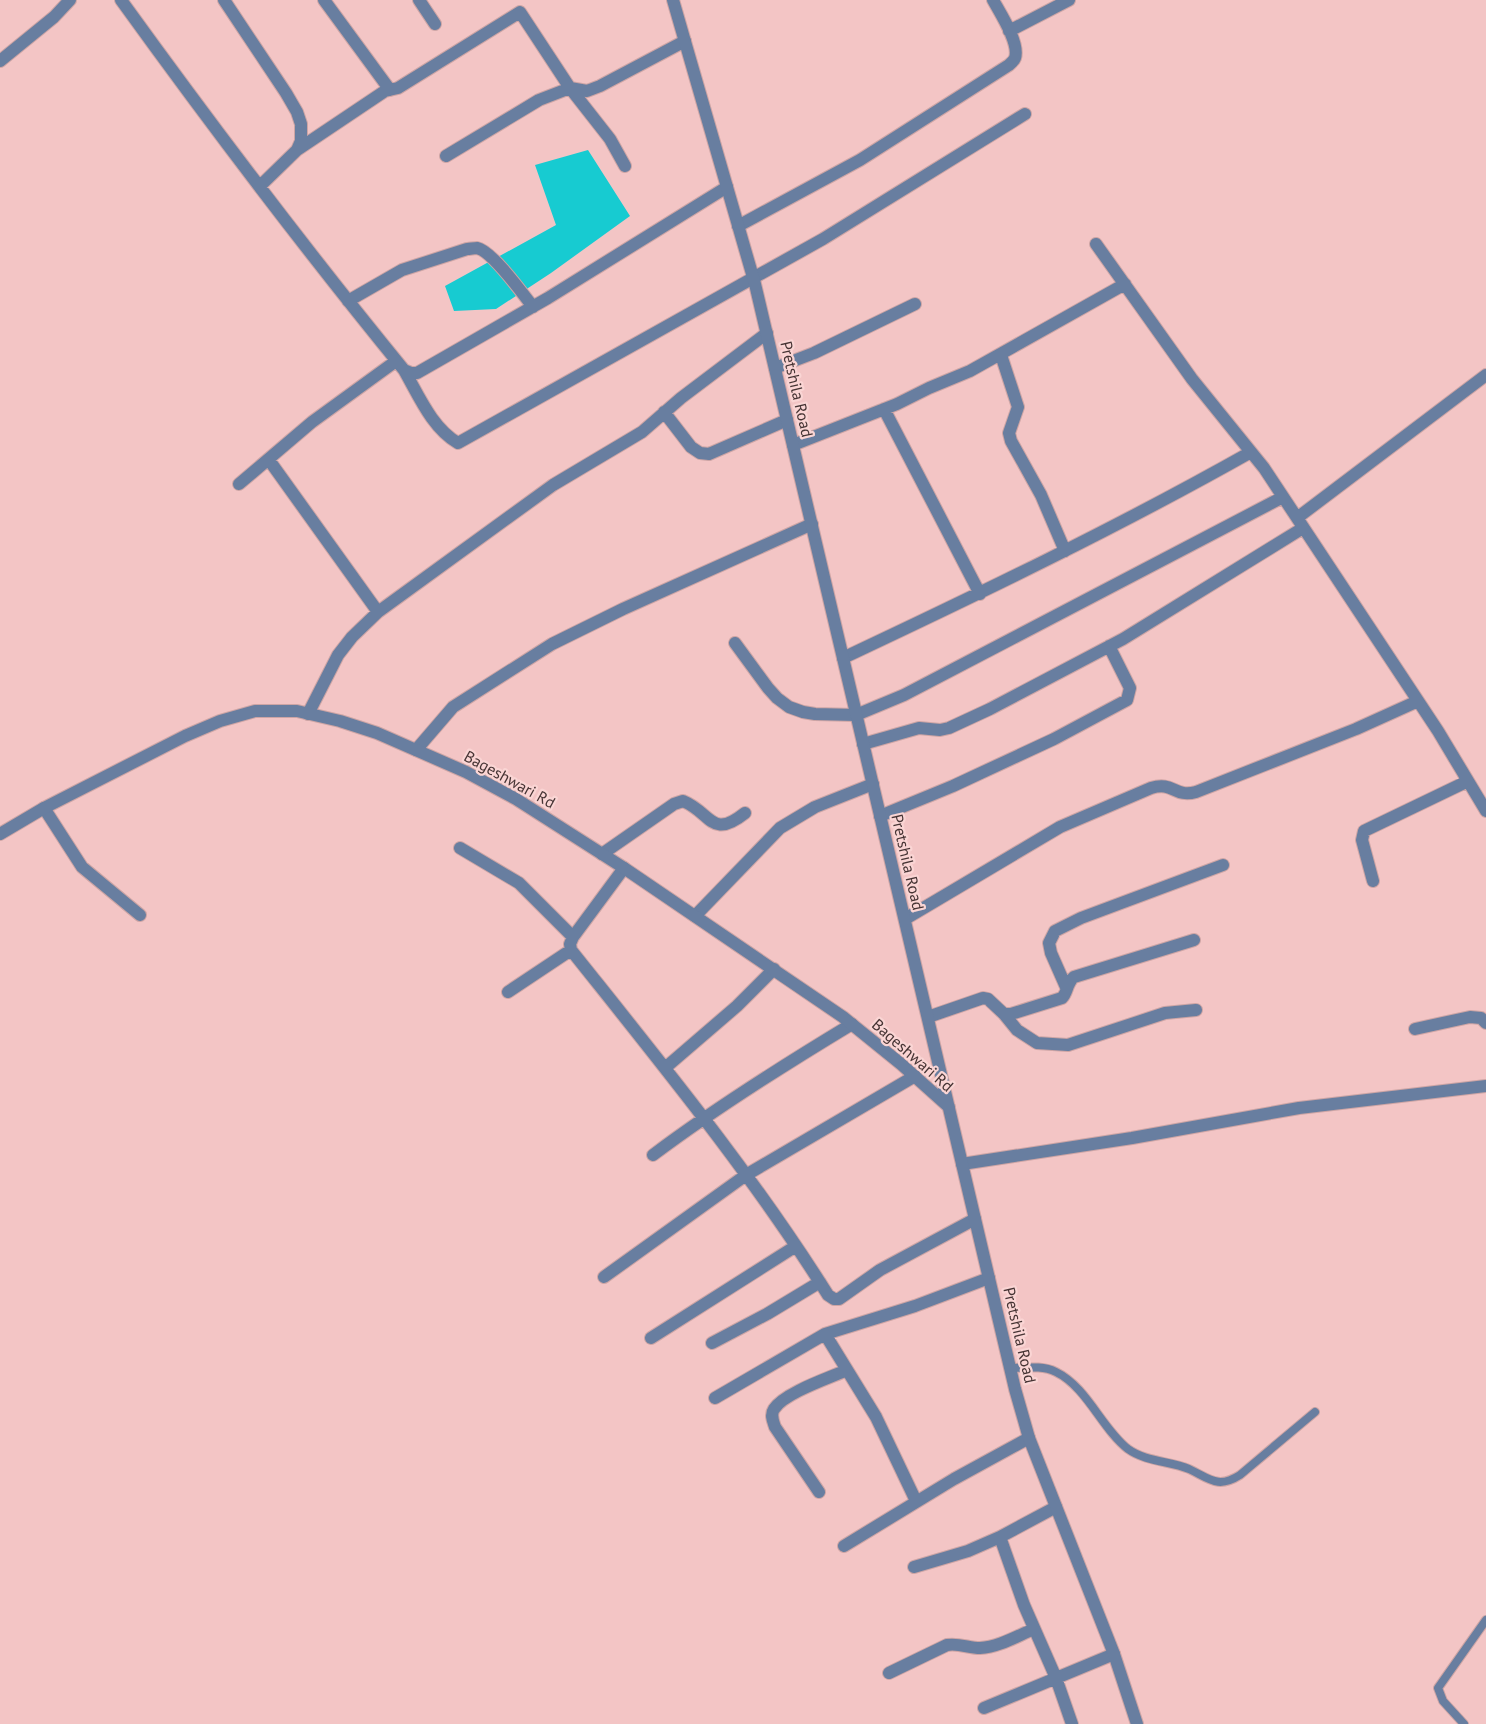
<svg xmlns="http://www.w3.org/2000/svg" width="1486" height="1724" viewBox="0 0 1486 1724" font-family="'PT Sans',sans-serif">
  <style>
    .water { fill: #17cbd1 }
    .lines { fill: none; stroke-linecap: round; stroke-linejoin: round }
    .service-casing { stroke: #cda5a5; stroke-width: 10 }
    .minor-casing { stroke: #cda5a5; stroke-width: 14 }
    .tertiary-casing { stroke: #cda5a5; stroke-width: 14 }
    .service { stroke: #687ea0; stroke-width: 8 }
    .minor { stroke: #687ea0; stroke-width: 12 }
    .tertiary { stroke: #687ea0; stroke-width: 12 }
    .labels { text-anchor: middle; stroke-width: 4.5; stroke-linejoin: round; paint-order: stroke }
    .street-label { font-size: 16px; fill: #463434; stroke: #fad5d4 }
  </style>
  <rect width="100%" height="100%" fill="#f3c5c5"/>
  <!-- water -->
  <path class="water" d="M 588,150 L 630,216 L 551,273 L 496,309 L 454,311 L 445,286 L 556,225 L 535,165 Z"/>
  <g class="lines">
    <defs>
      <path id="service" d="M 1010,1368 C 1024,1368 1042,1365 1056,1372 C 1087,1387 1102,1429 1128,1449 C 1146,1462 1170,1461 1189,1469 C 1210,1479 1218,1489 1240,1475 L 1315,1412
        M 1464,1724 L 1443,1701 L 1438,1688 L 1486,1620"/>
      <path id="minor" d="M 121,0 C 212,126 306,250 404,370 L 411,373 L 417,373 L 548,298 L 727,187
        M 224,0 L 286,93 L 297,112 L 301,124 L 301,141 L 297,150 L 260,186
        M 324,0 L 390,90
        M 419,0 L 435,24
        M 1009,31 L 1069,0
        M 0,61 L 54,17 L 70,0
        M 297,150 L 385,91 L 398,88 L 520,12 L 570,88 L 610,139 L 625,166
        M 446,156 L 539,100 L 570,88 L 587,91 L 600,86 L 685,41
        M 738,226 L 860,160 L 1009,65 C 1011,63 1014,61 1015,58 C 1020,43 1000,13 993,0
        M 1096,244 L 1192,379 L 1264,468 L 1438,731 L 1486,811
        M 348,301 L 402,270 L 467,249 C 470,249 474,248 477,248 C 492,251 523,294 533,307
        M 1001,355 L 1018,407 L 1009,433 L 1011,441 L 1041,495 L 1065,551
        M 775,368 L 814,353 L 915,304
        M 404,370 C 419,396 432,428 458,443 L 823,239 L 1025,114
        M 884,409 L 980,594
        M 664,412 L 691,447 L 700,453 L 709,454 L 787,420
        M 793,445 L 897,404 L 929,388 L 970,371 L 1125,284
        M 269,460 L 378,612
        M 239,484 L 312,422 L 396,361
        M 1297,518 L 1486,375
        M 735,643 L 768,688 L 777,698 L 789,707 L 803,712 L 815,714 L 856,715 L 904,695 L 1283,497
        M 843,658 C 981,593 1118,527 1251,452
        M 308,714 L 338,655 L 352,637 L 378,612 L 553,485 L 642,432 L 681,398 L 767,333
        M 863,744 L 919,728 L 940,730 L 949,728 L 990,709 L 1123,639 L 1303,528
        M 416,750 L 453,707 L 552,644 L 623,609 L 812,524
        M 44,808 L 82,867 L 140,915
        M 880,816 L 953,786 L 1054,739 L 1127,700 L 1130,688 L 1109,646
        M 460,848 L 519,883 L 573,937
        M 602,854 L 674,804 L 683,801 C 712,813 711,840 745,813
        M 624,868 L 573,937 L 570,944 L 571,950 C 661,1063 752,1174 828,1295 L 834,1299 L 839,1299 L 880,1270 L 975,1219
        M 1373,881 L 1362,840 L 1364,831 L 1468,781
        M 695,916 L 780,828 L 815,807 L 873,784
        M 905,919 L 1060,827 L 1151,788 C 1174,781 1174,798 1196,792 L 1356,729 L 1418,701
        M 1066,987 L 1051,953 L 1049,943 L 1055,931 L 1081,918 L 1223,865
        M 508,992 L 571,950
        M 1004,1014 L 1017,1030 L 1037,1043 L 1068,1045 L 1165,1013 L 1196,1010
        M 928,1017 L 983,998 L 988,999 L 1004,1014 L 1011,1014 L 1062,998 C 1068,992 1066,984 1074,977 L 1194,940
        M 1415,1029 L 1470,1017 L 1481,1018 L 1486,1023
        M 665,1068 L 737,1006 L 774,969
        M 653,1155 C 717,1107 784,1065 852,1024
        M 962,1164 L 1132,1138 L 1299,1108 L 1486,1086
        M 604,1277 L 746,1175 L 915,1076
        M 825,1334 L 876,1417 L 916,1501
        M 651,1338 L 796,1246
        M 712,1343 L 767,1314 L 820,1282
        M 715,1398 L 825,1334 L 915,1306 L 989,1278
        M 819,1492 L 775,1427 C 773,1421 770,1415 774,1409 C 784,1393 829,1378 847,1370
        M 1000,1537 L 1024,1605 L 1056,1678 L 1072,1724
        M 844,1546 L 954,1479 L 1029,1438
        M 914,1567 L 968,1551 L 1000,1537 L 1056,1507
        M 889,1673 L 947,1645 C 959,1643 969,1648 980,1648 C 999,1647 1017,1636 1034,1629
        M 984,1708 L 1114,1654"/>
      <path id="tertiary" d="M 673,0 L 755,284 L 1015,1389 L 1029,1438 L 1114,1654 L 1137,1724
        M 0,834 L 44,808 L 185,736 L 220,721 L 255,711 L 297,711 L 340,721 L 377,733 L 466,772 L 516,799 L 624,868 L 843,1017 L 901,1064 L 949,1107"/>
    </defs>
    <!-- service casing -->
    <use href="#service" class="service-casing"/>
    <!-- minor casing -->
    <use href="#minor" class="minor-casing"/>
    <!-- tertiary casing -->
    <use href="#tertiary" class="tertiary-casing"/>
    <!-- service -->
    <use href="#service" class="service"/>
    <!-- minor -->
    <use href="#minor" class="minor"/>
    <!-- tertiary -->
    <use href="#tertiary" class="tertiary"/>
  </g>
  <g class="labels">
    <!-- street labels -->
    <g class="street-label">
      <text transform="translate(797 389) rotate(77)" y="6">Pretshila Road</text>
      <text transform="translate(510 779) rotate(29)" y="6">Bageshwari Rd</text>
      <text transform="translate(908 862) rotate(77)" y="6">Pretshila Road</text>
      <text transform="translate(913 1055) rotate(41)" y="6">Bageshwari Rd</text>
      <text transform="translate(1020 1335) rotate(77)" y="6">Pretshila Road</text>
    </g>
  </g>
</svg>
